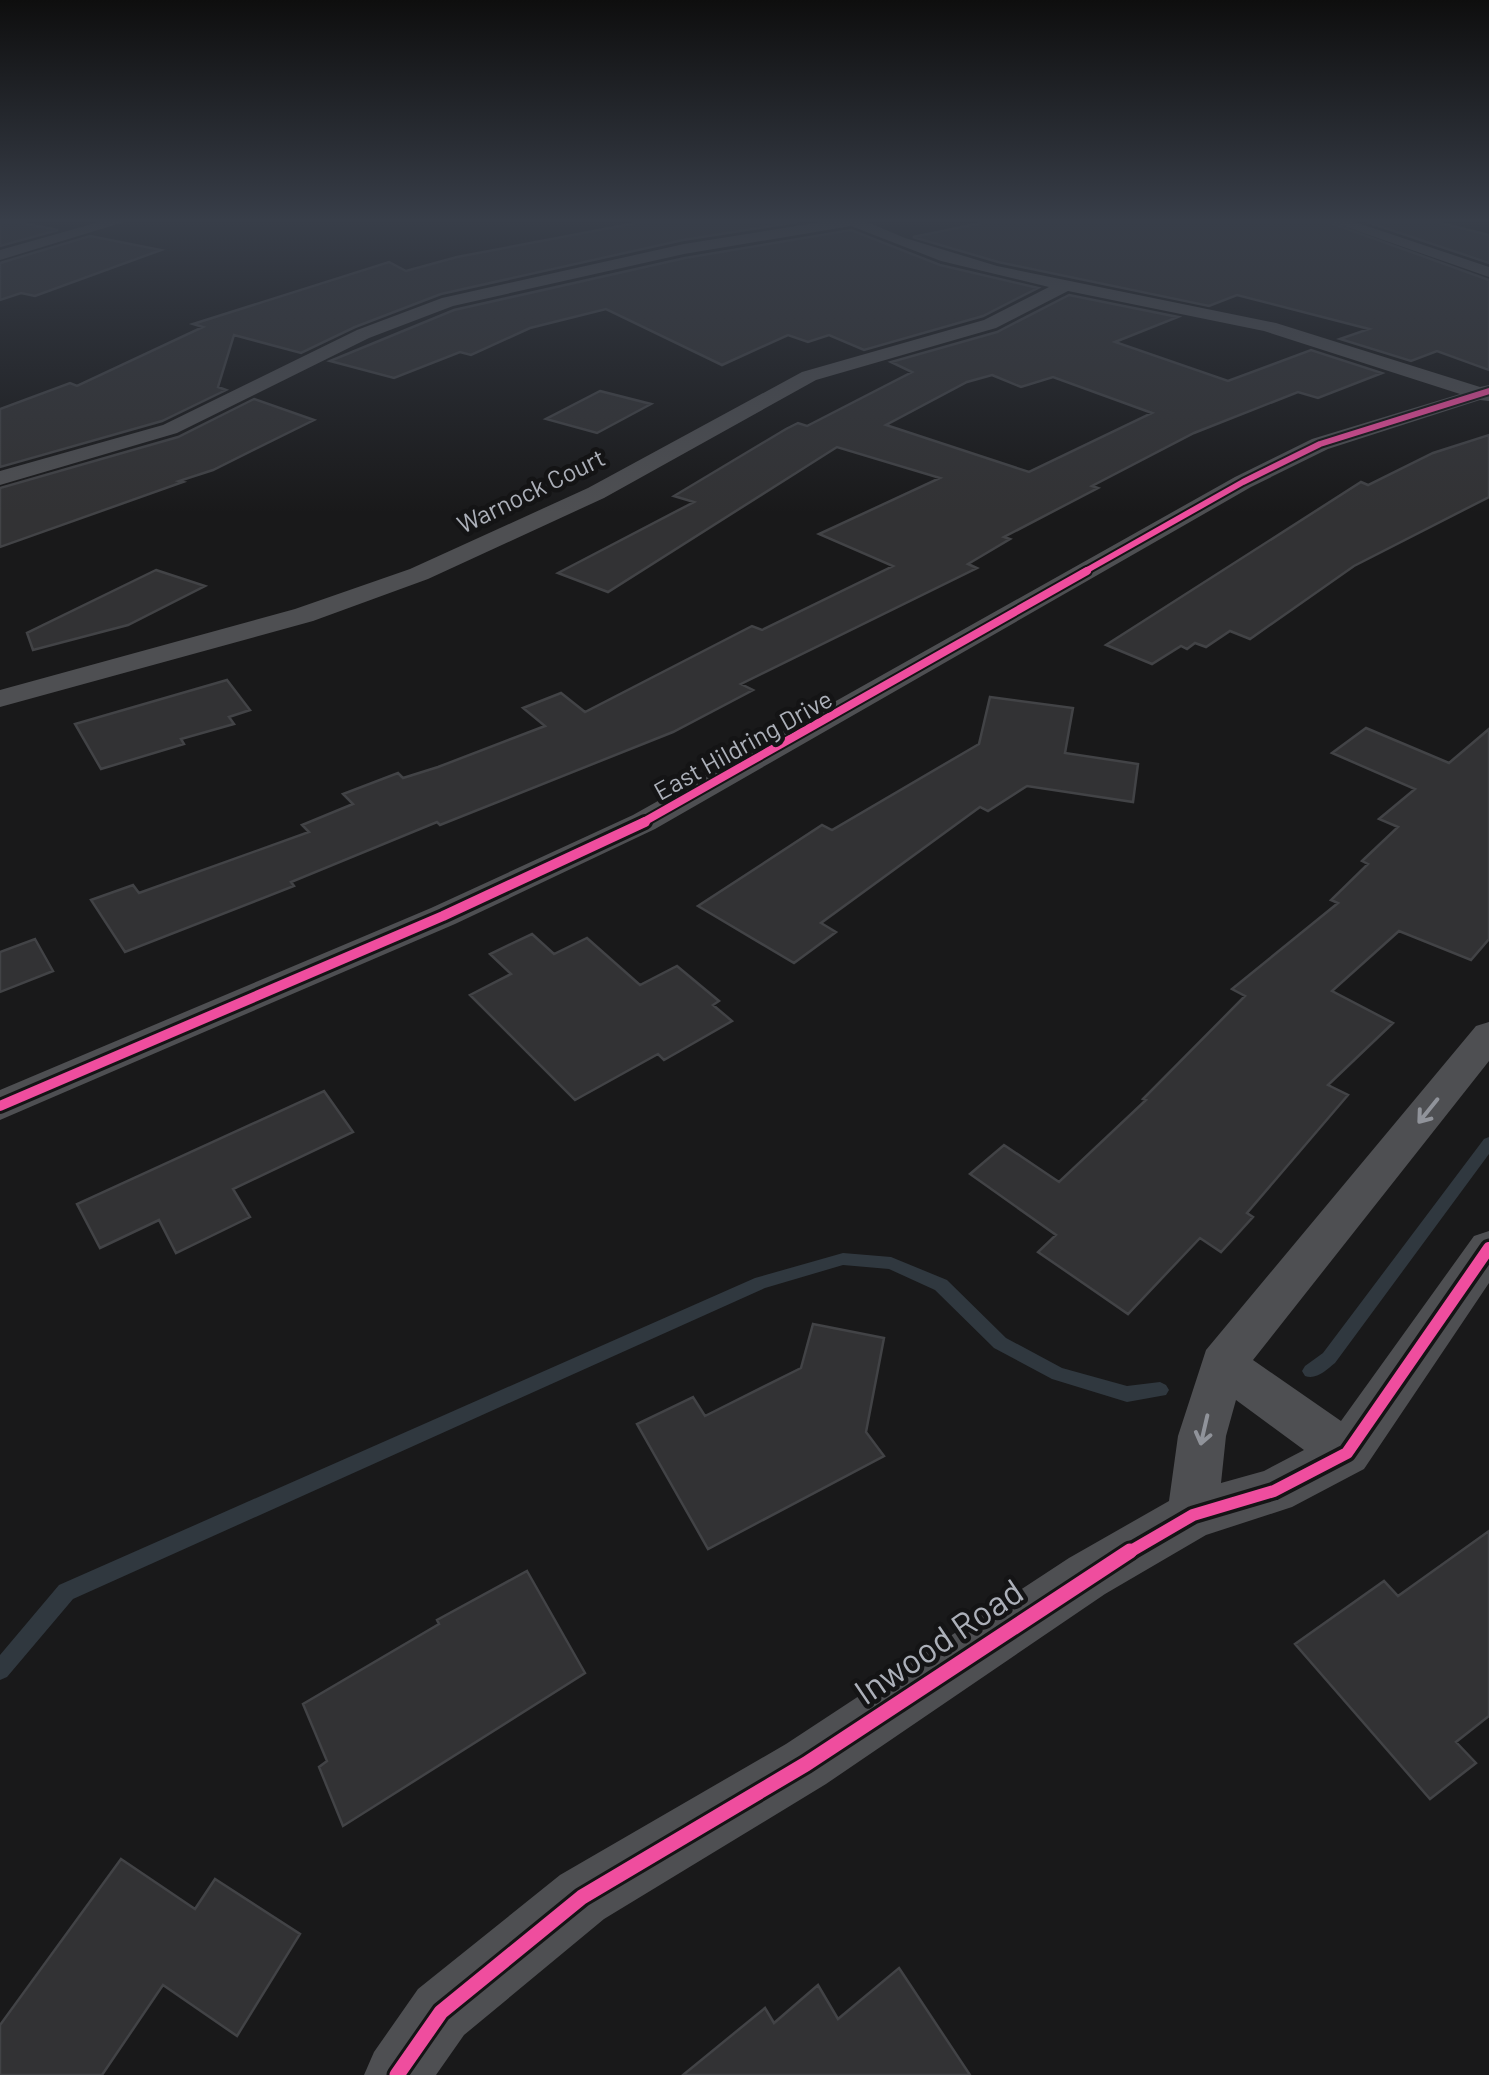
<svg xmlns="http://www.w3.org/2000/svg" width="1489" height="2075" viewBox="0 0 1489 2075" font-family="Barlow,sans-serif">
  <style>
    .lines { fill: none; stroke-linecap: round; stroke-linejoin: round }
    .stream { fill: #30383f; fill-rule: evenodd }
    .building { fill: #323234; stroke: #424346; stroke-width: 2.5; fill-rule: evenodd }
    .street { fill: #4e4f52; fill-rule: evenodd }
    .cycleway-far4-casing { stroke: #141415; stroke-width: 10 }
    .cycleway-far3-casing { stroke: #141415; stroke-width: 12 }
    .cycleway-far2-casing { stroke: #141415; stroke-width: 16 }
    .cycleway-far1-casing { stroke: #141415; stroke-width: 19 }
    .cycleway-casing { stroke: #141415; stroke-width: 21 }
    .cycleway-far4 { stroke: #ef4d9e; stroke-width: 6 }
    .cycleway-far3 { stroke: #ef4d9e; stroke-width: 8 }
    .cycleway-far2 { stroke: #ef4d9e; stroke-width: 10 }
    .cycleway-far1 { stroke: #ef4d9e; stroke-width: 12 }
    .cycleway { stroke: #ef4d9e; stroke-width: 15 }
    .oneway { stroke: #90939a }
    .labels { text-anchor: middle; stroke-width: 9; stroke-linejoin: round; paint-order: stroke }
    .far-street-label { font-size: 25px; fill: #acb0b9; stroke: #141415 }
    .near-street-label { font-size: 35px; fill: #acb0b9; stroke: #141415 }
  </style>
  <rect width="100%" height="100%" fill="#19191a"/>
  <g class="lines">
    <!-- stream -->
    <path class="stream" d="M 1489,1137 L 1489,1154 L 1335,1363 C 1326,1370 1317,1380 1305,1376 L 1302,1371 L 1305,1366 L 1323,1353 L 1484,1139 Z
      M 843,1253 L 891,1257 L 947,1280 L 1006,1338 L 1062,1368 L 1127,1386 L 1160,1382 L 1166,1385 L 1169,1390 L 1166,1395 L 1127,1402 L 1052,1379 L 994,1348 L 935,1290 L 889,1269 L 843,1265 L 765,1288 L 73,1599 L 7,1677 L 0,1680 L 0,1655 L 59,1585 L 755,1278 Z"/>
  </g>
  <!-- building -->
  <path class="building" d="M 0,222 L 18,222 L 58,230 L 0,246 Z
    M 641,222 L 797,222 L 683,240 L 441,294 L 355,327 L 301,353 L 234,335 L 218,387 L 226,390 L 162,421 L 0,467 L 0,409 L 70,383 L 77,386 L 203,327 L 193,324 L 389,262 L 406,271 L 457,257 Z
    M 986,222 L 1328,222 L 1489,280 L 1489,370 L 1437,351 L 1411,361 L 1340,339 L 1369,329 L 1237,295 L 1209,306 L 998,262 L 913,237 Z
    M 1367,222 L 1437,222 L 1489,235 L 1489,263 Z
    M 851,230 L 940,265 L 1038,288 L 983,316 L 864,350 L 829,335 L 808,342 L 788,335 L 722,365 L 606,309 L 530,328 L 471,355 L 460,352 L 394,378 L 330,361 L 454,310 L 685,258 Z
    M 90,236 L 161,250 L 35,296 L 21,293 L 0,300 L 0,263 Z
    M 1069,295 L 1178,317 L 1115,342 L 1228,381 L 1311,350 L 1382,373 L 1318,398 L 1298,392 L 1194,433 L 1092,486 L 1098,488 L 1004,537 L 1010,539 L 968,564 L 977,568 L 741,684 L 753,690 L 673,732 L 440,825 L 437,822 L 291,882 L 294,886 L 125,952 L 91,900 L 133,885 L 139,893 L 309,832 L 302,825 L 353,804 L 343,794 L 398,773 L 403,778 L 438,767 L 545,726 L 523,708 L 561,693 L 585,712 L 752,626 L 762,630 L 893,566 L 819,534 L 940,478 L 837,447 L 608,592 L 558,573 L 694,502 L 674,496 L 786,429 L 798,423 L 807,426 L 912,372 L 891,362 L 997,332 ZM 992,375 L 1021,387 L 1053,377 L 1152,413 L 1029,472 L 886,425 L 967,382 Z
    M 600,391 L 651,404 L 597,433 L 546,419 Z
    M 254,399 L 314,420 L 213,470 L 179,481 L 183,482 L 0,547 L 0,488 L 178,437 Z
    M 1489,435 L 1489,497 L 1354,566 L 1250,639 L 1230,631 L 1206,647 L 1195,643 L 1187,649 L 1181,646 L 1152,664 L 1106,645 L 1361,482 L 1368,485 L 1433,453 Z
    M 156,570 L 205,586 L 128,625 L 33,650 L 27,633 Z
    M 227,680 L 250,710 L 229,717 L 234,724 L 181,739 L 184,744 L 101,769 L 75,724 Z
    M 990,697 L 1073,708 L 1065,753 L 1138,764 L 1133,802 L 1027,786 L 988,811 L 980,807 L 821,923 L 836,932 L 794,963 L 698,906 L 822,825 L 832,830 L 979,744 Z
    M 1366,728 L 1449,763 L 1489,729 L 1489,939 L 1471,960 L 1399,931 L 1332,991 L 1393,1023 L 1328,1085 L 1348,1095 L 1247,1213 L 1253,1217 L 1221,1252 L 1200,1238 L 1128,1314 L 1038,1252 L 1056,1235 L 970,1174 L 1004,1145 L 1059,1182 L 1146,1100 L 1143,1099 L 1245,996 L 1232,989 L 1338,903 L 1331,900 L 1368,864 L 1362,861 L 1398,827 L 1379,819 L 1415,789 L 1332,753 Z
    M 532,934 L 554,954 L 587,938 L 640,985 L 677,966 L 719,1001 L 713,1005 L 732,1021 L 664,1060 L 658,1054 L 575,1100 L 470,995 L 511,974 L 490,954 Z
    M 35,939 L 53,971 L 0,992 L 0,952 Z
    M 324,1091 L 353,1132 L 233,1189 L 250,1217 L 176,1253 L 159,1220 L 100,1248 L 77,1204 Z
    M 813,1324 L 884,1338 L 866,1432 L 884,1456 L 708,1549 L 637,1424 L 693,1397 L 705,1416 L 801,1368 Z
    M 1489,1531 L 1489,1716 L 1456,1742 L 1476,1763 L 1430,1799 L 1295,1644 L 1384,1581 L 1398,1596 Z
    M 527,1571 L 585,1673 L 343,1826 L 319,1767 L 327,1761 L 303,1704 L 439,1624 L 437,1620 Z
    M 121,1859 L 195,1909 L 215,1879 L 300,1934 L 237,2036 L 163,1985 L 102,2075 L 0,2075 L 0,2025 Z
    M 899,1968 L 970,2075 L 683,2075 L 765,2008 L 774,2023 L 818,1985 L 838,2019 Z"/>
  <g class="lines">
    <!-- street -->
    <path class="street" d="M 99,222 L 124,222 L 0,260 L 0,250 Z
      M 821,222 L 867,222 L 905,238 L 997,266 L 1276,323 L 1480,387 L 1489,385 L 1489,401 L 1480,400 L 1328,449 L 1251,487 L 655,829 L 455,924 L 0,1120 L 0,1090 L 431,908 L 633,815 L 1235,477 L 1312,439 L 1460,394 L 1264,331 L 1068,291 L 996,328 L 816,380 L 604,498 L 428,579 L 313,621 L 0,707 L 0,690 L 295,609 L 410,569 L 588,488 L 802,372 L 984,320 L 1049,287 L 941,261 L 851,226 L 684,254 L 453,306 L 369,338 L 177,433 L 0,485 L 0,471 L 163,425 L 357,330 L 442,298 L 684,244 Z
      M 1332,222 L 1355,222 L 1489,267 L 1489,277 Z
      M 1489,1022 L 1489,1061 L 1253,1360 L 1341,1421 L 1474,1236 L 1489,1231 L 1489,1283 L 1364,1469 L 1292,1507 L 1206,1535 L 1105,1594 L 826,1784 L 604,1919 L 464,2035 L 436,2075 L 364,2075 L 374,2052 L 418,1989 L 560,1875 L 786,1744 L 1069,1558 L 1169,1501 L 1178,1436 L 1206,1350 L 1476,1026 ZM 1236,1400 L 1304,1450 L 1264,1471 L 1221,1483 L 1226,1436 Z"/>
    <defs>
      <path id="cycleway-far4" d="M 1082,573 L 1243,482 L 1320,444 L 1489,391"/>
      <path id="cycleway-far3" d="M 640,824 L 1087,571"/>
      <path id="cycleway-far2" d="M 0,1106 L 443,916 L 645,822"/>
      <path id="cycleway-far1" d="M 1126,1554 L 1193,1515 L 1274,1491 L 1347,1453 L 1489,1248"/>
      <path id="cycleway" d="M 397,2075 L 441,2012 L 582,1897 L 806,1764 L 1130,1551"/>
    </defs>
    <!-- cycleway-far4 casing -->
    <use href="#cycleway-far4" class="cycleway-far4-casing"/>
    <!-- cycleway-far3 casing -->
    <use href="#cycleway-far3" class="cycleway-far3-casing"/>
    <!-- cycleway-far2 casing -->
    <use href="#cycleway-far2" class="cycleway-far2-casing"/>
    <!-- cycleway-far1 casing -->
    <use href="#cycleway-far1" class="cycleway-far1-casing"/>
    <!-- cycleway casing -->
    <use href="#cycleway" class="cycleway-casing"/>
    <!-- cycleway-far4 -->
    <use href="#cycleway-far4" class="cycleway-far4"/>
    <!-- cycleway-far3 -->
    <use href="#cycleway-far3" class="cycleway-far3"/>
    <!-- cycleway-far2 -->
    <use href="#cycleway-far2" class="cycleway-far2"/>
    <!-- cycleway-far1 -->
    <use href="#cycleway-far1" class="cycleway-far1"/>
    <!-- cycleway -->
    <use href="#cycleway" class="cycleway"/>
  </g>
  <!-- one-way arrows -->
  <defs><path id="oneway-shaft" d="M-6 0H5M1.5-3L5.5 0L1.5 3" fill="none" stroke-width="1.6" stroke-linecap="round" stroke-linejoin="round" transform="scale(2.5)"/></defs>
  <g class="oneway">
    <use href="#oneway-shaft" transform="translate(1428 1111) rotate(129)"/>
    <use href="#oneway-shaft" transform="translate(1204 1430) rotate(103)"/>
  </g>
  <!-- sky -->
  <linearGradient id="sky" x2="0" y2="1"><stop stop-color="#0e0e0e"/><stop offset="0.43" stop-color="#383e49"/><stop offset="1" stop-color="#383e49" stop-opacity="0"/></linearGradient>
  <rect width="1489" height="513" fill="url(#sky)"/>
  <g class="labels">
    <!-- far-street labels -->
    <g class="far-street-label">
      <text transform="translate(531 491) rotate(-26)" y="9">Warnock Court</text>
      <text transform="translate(743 745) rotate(-29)" y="9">East Hildring Drive</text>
    </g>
    <!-- near-street labels -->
    <g class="near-street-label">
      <text transform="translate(939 1642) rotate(-34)" y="12">Inwood Road</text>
    </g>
  </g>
</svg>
